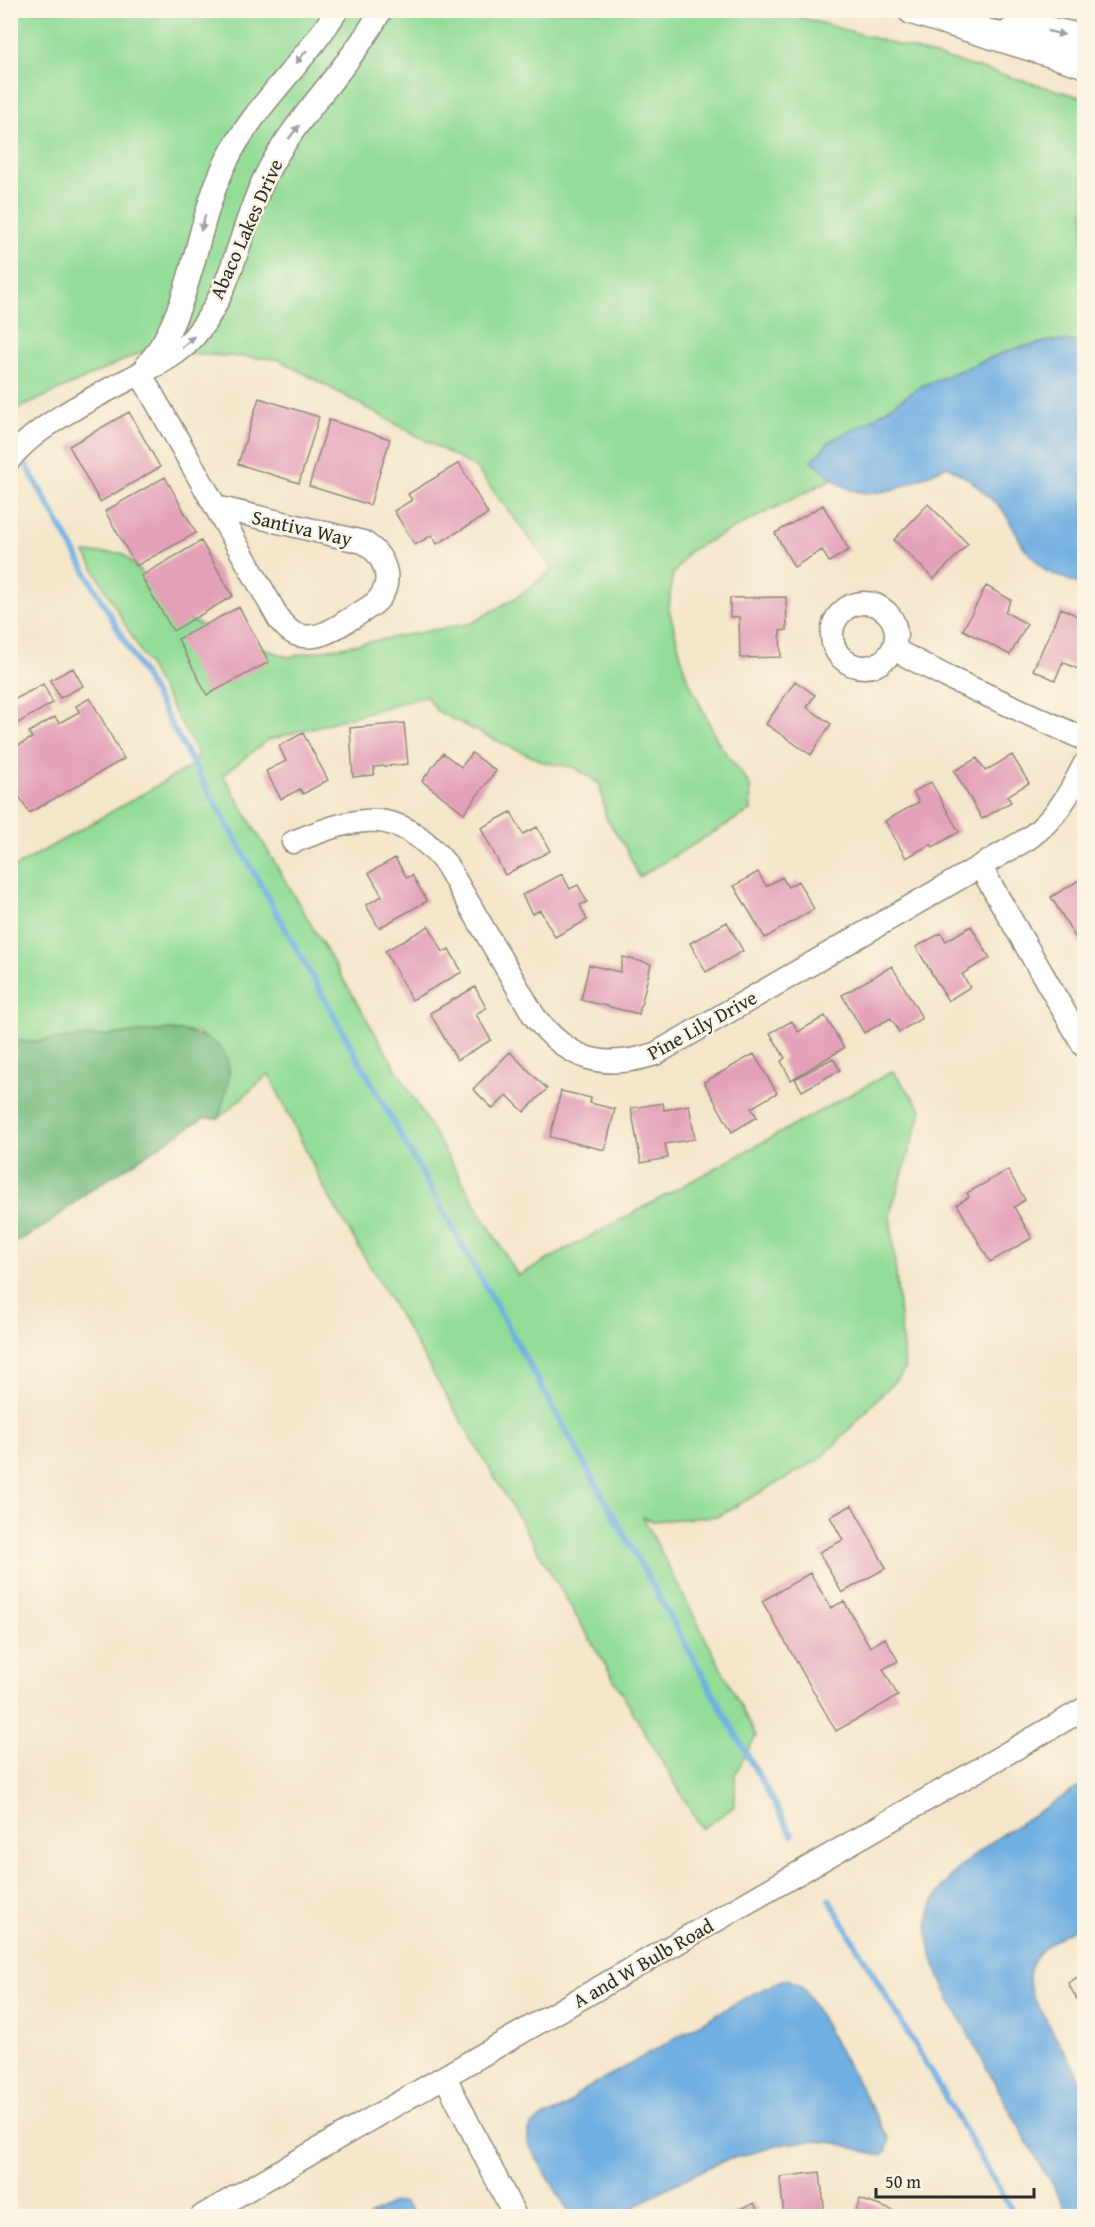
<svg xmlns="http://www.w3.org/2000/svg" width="1095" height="2227" viewBox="0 0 1095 2227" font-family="'Gentium Book Plus',serif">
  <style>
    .green { fill: #92dc97; stroke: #5e8461; stroke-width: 1.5 }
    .forest { fill: #75bc80; stroke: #507456; stroke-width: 1.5 }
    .water { fill: #6fafe2; stroke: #4d6d86; stroke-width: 1.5 }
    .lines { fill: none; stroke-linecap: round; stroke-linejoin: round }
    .stream { stroke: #6fafe2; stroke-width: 6 }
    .building { fill: #e3a2b9 }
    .minor-casing { stroke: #90887b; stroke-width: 25 }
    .major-casing { stroke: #90887b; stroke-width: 31 }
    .minor { stroke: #fff; stroke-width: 22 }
    .major { stroke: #fff; stroke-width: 28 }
    .oneway { fill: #a0a0a0 }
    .labels { text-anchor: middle; stroke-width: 5; stroke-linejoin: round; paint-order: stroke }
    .street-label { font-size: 20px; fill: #2b2b2b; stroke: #fcf5e5 }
  </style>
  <rect width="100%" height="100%" fill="#fcf5e5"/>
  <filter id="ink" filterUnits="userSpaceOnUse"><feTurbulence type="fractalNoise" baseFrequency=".0167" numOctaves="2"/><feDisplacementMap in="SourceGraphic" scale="12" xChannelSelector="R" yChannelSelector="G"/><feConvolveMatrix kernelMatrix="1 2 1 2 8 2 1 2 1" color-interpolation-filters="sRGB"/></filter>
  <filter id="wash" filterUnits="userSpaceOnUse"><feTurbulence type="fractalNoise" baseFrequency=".008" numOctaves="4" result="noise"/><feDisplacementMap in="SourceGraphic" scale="24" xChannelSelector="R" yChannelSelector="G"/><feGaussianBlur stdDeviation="1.35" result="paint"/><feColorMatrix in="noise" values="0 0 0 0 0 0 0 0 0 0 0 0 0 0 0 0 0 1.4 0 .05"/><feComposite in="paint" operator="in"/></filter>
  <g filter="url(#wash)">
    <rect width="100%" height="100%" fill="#f4e6cb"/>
    <!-- green -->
    <path class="green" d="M 11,11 L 779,11 L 1084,98 L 1084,342 L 1050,341 L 1010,350 L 920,387 L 868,422 L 830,441 L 812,461 L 834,478 L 689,551 L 672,576 L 669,609 L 686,675 L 719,744 L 750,785 L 751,810 L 639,877 L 626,848 L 606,818 L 600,784 L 574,767 L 546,763 L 476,731 L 437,711 L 426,696 L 268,740 L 223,775 L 518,1276 L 893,1071 L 922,1110 L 890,1214 L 905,1370 L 822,1458 L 718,1516 L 653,1521 L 643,1517 L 756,1736 L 735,1774 L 735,1806 L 702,1829 L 325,1190 L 269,1074 L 219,1118 L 229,1071 L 220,1048 L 197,1032 L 167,1030 L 26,1042 L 11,1038 L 10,870 L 193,765 L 198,754 L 85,553 L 122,553 L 191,621 L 287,657 L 472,623 L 517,597 L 553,569 L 476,468 L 278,359 L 144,351 L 11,412 Z"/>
    <!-- forest -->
    <path class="forest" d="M 167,1030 C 194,1032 229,1038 229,1073 C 229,1087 222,1104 219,1118 L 203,1118 L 88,1192 L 47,1225 L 11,1245 L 11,1038 L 26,1042 Z"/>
    <!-- water -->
    <path class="water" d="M 1050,341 L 1084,342 L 1084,586 L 1046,571 L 1025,549 L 1003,510 L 970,480 L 947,466 C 917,479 883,502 849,489 C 836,484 823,469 812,461 L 830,441 L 868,422 L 920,387 L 1010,350 Z
      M 1084,1784 L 1084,1923 C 1054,1940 1018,1955 1032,1995 L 1084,2086 L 1084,2216 L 1070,2216 C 1036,2159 1004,2100 972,2041 C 957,2011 929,1966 928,1932 C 927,1917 933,1900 941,1889 C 971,1847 1041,1811 1084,1784 Z
      M 788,1979 L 802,1987 L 808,1995 L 889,2139 L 887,2150 L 882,2155 L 876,2155 L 838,2143 L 816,2141 L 788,2143 L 719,2162 L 657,2193 L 620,2216 L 571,2216 L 529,2145 C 522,2119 548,2118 565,2107 C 570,2103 575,2098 579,2093 L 747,1997 L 782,1980 Z
      M 403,2202 L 416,2216 L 368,2216 L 393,2203 Z"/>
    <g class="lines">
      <!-- stream -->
      <path class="stream" d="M 20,454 L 792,1835
        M 829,1899 L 1015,2216"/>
    </g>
    <g id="blocks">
      <!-- building -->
      <path class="building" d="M 259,398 L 319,417 L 299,483 L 238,464 Z
        M 129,412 L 160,467 L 100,502 L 69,446 Z
        M 329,420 L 390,439 L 370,505 L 309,486 Z
        M 459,463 L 488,514 L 437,544 L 432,535 L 415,545 L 394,511 L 412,500 L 408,494 Z
        M 165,477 L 196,533 L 136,566 L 105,511 Z
        M 928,504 L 968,544 L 934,579 L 894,540 Z
        M 823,505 L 849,550 L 829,562 L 822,550 L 794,567 L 775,533 Z
        M 201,541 L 233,596 L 173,631 L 141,576 Z
        M 986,586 L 1011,600 L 1005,612 L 1027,624 L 1010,655 L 963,630 Z
        M 786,597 L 787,630 L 780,631 L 781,657 L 740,658 L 739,617 L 730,617 L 730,598 Z
        M 239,607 L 269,662 L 207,695 L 178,639 Z
        M 1061,608 L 1084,619 L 1084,672 L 1063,662 L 1055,680 L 1033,670 Z
        M 73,668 L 83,686 L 60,698 L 50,680 Z
        M 795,681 L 815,695 L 807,707 L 831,724 L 811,755 L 766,724 Z
        M 43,684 L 53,703 L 16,724 L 10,714 L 10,702 Z
        M 90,698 L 124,759 L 29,813 L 10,780 L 10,750 L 32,738 L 29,732 L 55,717 L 59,723 L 79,712 L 76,706 Z
        M 404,723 L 408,764 L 374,767 L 374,775 L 353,777 L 350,728 Z
        M 303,733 L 328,780 L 303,794 L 300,789 L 281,799 L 266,771 L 286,761 L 279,746 Z
        M 443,753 L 461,767 L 472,753 L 496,771 L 464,813 L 422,781 Z
        M 1012,755 L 1029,783 L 1007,796 L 1011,802 L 982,819 L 954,771 L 977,758 L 985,771 Z
        M 931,782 L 959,832 L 933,847 L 931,844 L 906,858 L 885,821 L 919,802 L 913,792 Z
        M 511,812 L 523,834 L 537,827 L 550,851 L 505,875 L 481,828 Z
        M 395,858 L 407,878 L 412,875 L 427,901 L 379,928 L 366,905 L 382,896 L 369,873 Z
        M 758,872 L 766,886 L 782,877 L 788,887 L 798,881 L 814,909 L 765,938 L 734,886 Z
        M 562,874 L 570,889 L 578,885 L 587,902 L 580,905 L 587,920 L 555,937 L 540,910 L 532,914 L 522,895 Z
        M 1084,877 L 1084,943 L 1080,945 L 1051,897 Z
        M 727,922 L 743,951 L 706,972 L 690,943 Z
        M 429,926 L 443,952 L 449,949 L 462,972 L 412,1000 L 385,951 Z
        M 971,926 L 990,958 L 962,974 L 970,987 L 948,1001 L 916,947 L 941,933 L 946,941 Z
        M 623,957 L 651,964 L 639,1014 L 581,1000 L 589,965 L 620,972 Z
        M 892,966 L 922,1018 L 899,1032 L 891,1018 L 864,1033 L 842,995 Z
        M 475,987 L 486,1008 L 476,1014 L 491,1040 L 457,1060 L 430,1013 Z
        M 825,1016 L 844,1048 L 791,1080 L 781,1061 L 785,1058 L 770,1033 L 792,1021 L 798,1032 Z
        M 510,1052 L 547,1089 L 524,1112 L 507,1095 L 493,1109 L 473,1089 Z
        M 754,1054 L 777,1093 L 751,1108 L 757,1117 L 732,1132 L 704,1082 Z
        M 833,1058 L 840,1070 L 802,1091 L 795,1079 Z
        M 561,1091 L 591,1098 L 590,1103 L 615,1109 L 605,1150 L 550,1137 Z
        M 663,1103 L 664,1110 L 689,1105 L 695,1139 L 665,1144 L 668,1158 L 641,1163 L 631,1108 Z
        M 1008,1170 L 1025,1200 L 1014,1207 L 1032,1238 L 990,1262 L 957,1204 L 969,1197 L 967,1193 Z
        M 852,1505 L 886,1568 L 842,1593 L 819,1552 L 843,1540 L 830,1517 Z
        M 810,1573 L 831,1608 L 844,1601 L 870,1647 L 885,1638 L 898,1661 L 883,1669 L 898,1696 L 836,1731 L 762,1601 Z
        M 1084,1973 L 1084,2012 L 1068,1983 Z
        M 820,2172 L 825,2216 L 784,2216 L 780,2177 Z
        M 860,2199 L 897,2212 L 896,2216 L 854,2216 Z
        M 754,2203 L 760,2216 L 726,2216 Z"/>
    </g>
  </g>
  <g filter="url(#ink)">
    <use href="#blocks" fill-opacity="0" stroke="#90887b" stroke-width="1.5"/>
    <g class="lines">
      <defs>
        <path id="minor" d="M 147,365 C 194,309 194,226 226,162 C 254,105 304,64 337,10
          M 140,373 L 280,621 C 287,628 292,635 303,636 C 321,639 335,628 350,619 C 359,613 370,608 377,601 C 396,581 384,554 363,542 L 216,507
          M 10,459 C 36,425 100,394 139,374 C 156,365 170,359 185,346 C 231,303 238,233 264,179 C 294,117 348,71 381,10
          M832 635a32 32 0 1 1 64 0a32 32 0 1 1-64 0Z
          M 893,649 L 947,677 L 1084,739
          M 293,842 C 358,816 397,804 446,864 L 534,1016 C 569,1060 602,1071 655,1054 L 1029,838 C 1056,818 1069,795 1084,765
          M 980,866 L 1084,1046
          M 445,2077 L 515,2216
          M 202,2216 L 1084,1709"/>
        <path id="major" d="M 912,10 L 1084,63
          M 1012,32 L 1043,30 L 1084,39"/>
      </defs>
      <!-- minor casing -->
      <use href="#minor" class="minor-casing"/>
      <!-- major casing -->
      <use href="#major" class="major-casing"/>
      <!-- minor -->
      <use href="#minor" class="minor"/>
      <!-- major -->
      <use href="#major" class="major"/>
    </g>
    <!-- one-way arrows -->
    <defs><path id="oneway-solid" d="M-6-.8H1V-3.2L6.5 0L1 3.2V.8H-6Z" transform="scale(1.5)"/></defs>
    <g class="oneway">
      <use href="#oneway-solid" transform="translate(1056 33) rotate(13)"/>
      <use href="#oneway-solid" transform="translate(301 57) rotate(131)"/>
      <use href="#oneway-solid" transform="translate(294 132) rotate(-53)"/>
      <use href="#oneway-solid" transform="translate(203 223) rotate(106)"/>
      <use href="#oneway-solid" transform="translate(188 342) rotate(-44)"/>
    </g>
  </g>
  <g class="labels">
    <!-- street labels -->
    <g class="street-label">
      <text transform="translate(246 229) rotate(-66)" y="7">Abaco Lakes Drive</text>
      <text transform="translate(302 528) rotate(13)" y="7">Santiva Way</text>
      <text transform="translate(702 1025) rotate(-29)" y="7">Pine Lily Drive</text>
      <text transform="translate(643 1963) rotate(-30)" y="7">A and W Bulb Road</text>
    </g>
  </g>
  <!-- margin -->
  <rect width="1095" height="2227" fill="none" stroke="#fcf5e5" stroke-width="36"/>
  <!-- scale -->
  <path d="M876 2188v9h158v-9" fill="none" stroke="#2b2b2b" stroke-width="3"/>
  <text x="885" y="2188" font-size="18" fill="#2b2b2b" stroke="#fcf5e5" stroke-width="4.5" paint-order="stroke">50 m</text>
</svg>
